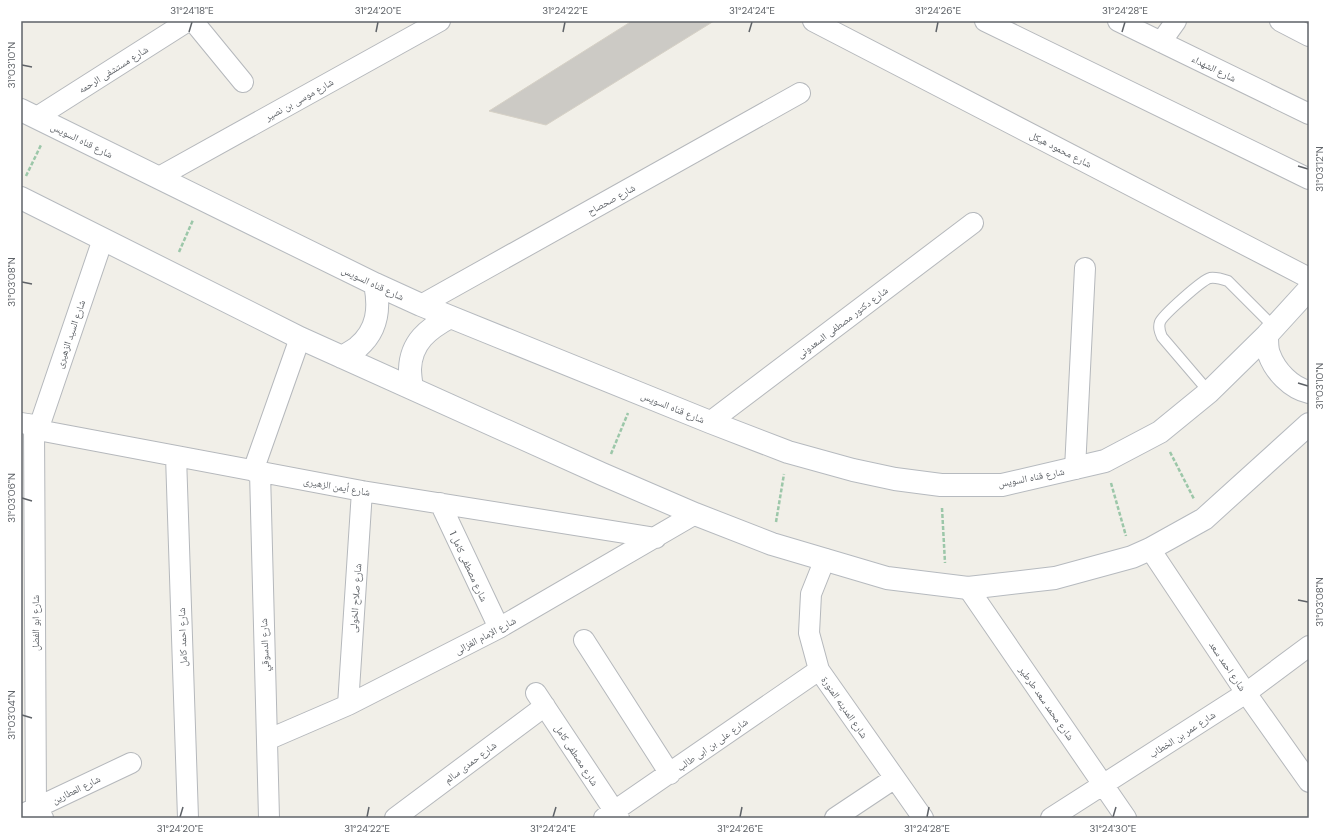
<svg xmlns="http://www.w3.org/2000/svg" width="1330" height="839" viewBox="0 0 1330 839" font-family="'DM Sans','Noto Naskh Arabic',sans-serif">
  <style>
    .building { fill: #cccac5; stroke: #d6d1c6 }
    .lines { fill: none; stroke-linecap: round; stroke-linejoin: round }
    .lane-casing { stroke: #b5b8bc; stroke-width: 12 }
    .street-casing { stroke: #b5b8bc; stroke-width: 22 }
    .secondary-casing { stroke: #b6babf; stroke-width: 24 }
    .path { stroke: #9cc7a9; stroke-width: 2.5; stroke-dasharray: 4 2; stroke-linecap: butt }
    .lane { stroke: #fff; stroke-width: 10 }
    .street { stroke: #fff; stroke-width: 20 }
    .secondary { stroke: #fff; stroke-width: 22 }
    .ticks { fill: none; stroke: #5f6368; stroke-width: 1.5 }
    .labels { text-anchor: middle; stroke-width: 3; stroke-linejoin: round; paint-order: stroke }
    .street-label { font-size: 10px; fill: #5f6368; stroke: #fff }
    .neatline { fill: none; stroke: #5f6368; stroke-width: 1.5 }
    .ticks-label { font-size: 10px; text-anchor: middle; fill: #5f6368 }
  </style>
  <rect width="100%" height="100%" fill="#f1efe8"/>
  <!-- building -->
  <path class="building" d="M 632,21 L 714,21 L 546,125 L 489,111 Z"/>
  <g class="lines">
    <defs>
      <path id="lane" d="M 1209,392 L 1162,337 C 1160,332 1158,328 1160,322 C 1163,315 1202,280 1210,278 C 1216,277 1222,279 1228,281 L 1274,327"/>
      <path id="street" d="M 193,21 L 243,82
        M 813,21 L 1309,278
        M 985,21 L 1309,179
        M 1118,21 L 1309,114
        M 1280,21 L 1309,36
        M 1161,42 L 1176,21
        M 37,117 L 188,21
        M 159,177 L 440,21
        M 421,305 L 800,93
        M 710,422 L 973,223
        M 21,423 L 34,425 L 38,430 L 362,491 L 656,538
        M 34,425 L 36,808 L 43,818
        M 38,430 L 103,239
        M 176,456 L 188,818
        M 1075,469 L 1085,268
        M 253,471 L 300,338
        M 260,472 L 269,818
        M 440,503 L 499,628
        M 1150,549 L 1246,693 L 1309,782
        M 825,559 L 811,594 L 809,633 L 819,670 L 923,818
        M 968,588 L 1126,818
        M 584,640 L 670,774
        M 536,693 L 619,818
        M 348,705 L 362,491
        M 267,740 L 348,705 L 499,628 L 695,514
        M 21,815 L 131,763
        M 395,818 L 545,706
        M 604,818 L 819,670
        M 835,818 L 895,778
        M 1051,818 L 1246,693 L 1309,646"/>
      <path id="secondary" d="M 21,110 L 375,284 L 421,305 L 710,422 L 788,452 L 853,470 L 895,479 L 941,485 L 1002,485 L 1105,461 L 1160,432 L 1209,392 L 1267,335 L 1309,289
        M 21,198 L 300,338 L 602,474 L 695,514 L 772,544 L 887,578 L 968,588 L 1055,578 L 1132,557 L 1150,549 L 1204,519 L 1309,424
        M 1267,335 C 1267,341 1267,349 1269,354 C 1275,371 1291,388 1309,392
        M 342,357 C 347,354 353,351 358,347 C 378,330 380,308 375,284
        M 412,388 C 411,382 410,375 410,369 C 411,342 428,329 450,317"/>
    </defs>
    <!-- lane casing -->
    <use href="#lane" class="lane-casing"/>
    <!-- street casing -->
    <use href="#street" class="street-casing"/>
    <!-- secondary casing -->
    <use href="#secondary" class="secondary-casing"/>
    <!-- path -->
    <path class="path" d="M 26,176 L 41,145
      M 179,252 L 193,220
      M 1170,452 L 1194,499
      M 611,454 L 628,413
      M 1111,483 L 1126,536
      M 942,508 L 945,563
      M 776,522 L 784,474"/>
    <!-- lane -->
    <use href="#lane" class="lane"/>
    <!-- street -->
    <use href="#street" class="street"/>
    <!-- secondary -->
    <use href="#secondary" class="secondary"/>
  </g>
  <!-- ticks -->
  <path class="ticks" d="M 189,32 L 192,22M 376,32 L 378,22M 563,32 L 565,22M 749,32 L 752,22M 936,32 L 938,22M 1122,32 L 1125,22M 22,65 L 32,67M 1298,166 L 1308,169M 22,282 L 32,284M 1298,383 L 1308,386M 22,498 L 32,501M 1298,600 L 1308,602M 22,715 L 32,718M 180,817 L 183,807M 367,817 L 369,807M 553,817 L 556,807M 740,817 L 742,807M 927,817 L 929,807M 1113,817 L 1116,807"/>
  <g class="labels">
    <!-- street labels -->
    <g class="street-label">
      <text transform="translate(1214 68) rotate(26)" y="4">شارع الشهداء</text>
      <text transform="translate(113 69) rotate(-32)" y="4">شارع مستشفى الرحمه</text>
      <text transform="translate(299 99) rotate(-29)" y="4">شارع موسى بن نصير</text>
      <text transform="translate(82 140) rotate(26)" y="4">شارع قناه السويس</text>
      <text transform="translate(1061 149) rotate(27)" y="4">شارع محمود هيكل</text>
      <text transform="translate(611 199) rotate(-29)" y="4">شارع صحصاح</text>
      <text transform="translate(373 283) rotate(25)" y="4">شارع قناه السويس</text>
      <text transform="translate(842 322) rotate(-37)" y="4">شارع دكتور مصطفى السعدونى</text>
      <text transform="translate(70 334) rotate(-71)" y="4">شارع السيد الزهيرى</text>
      <text transform="translate(673 407) rotate(22)" y="4">شارع قناه السويس</text>
      <text transform="translate(1031 477) rotate(-11)" y="4">شارع قناه السويس</text>
      <text transform="translate(337 486) rotate(10)" y="4">شارع أيمن الزهيرى</text>
      <text transform="translate(469 566) rotate(65)" y="4">شارع مصطفى كامل 1</text>
      <text transform="translate(355 598) rotate(-86)" y="4">شارع صلاح الخولى</text>
      <text transform="translate(35 623) rotate(-90)" y="4">شارع ابو الفضل</text>
      <text transform="translate(485 635) rotate(-28)" y="4">شارع الإمام الغزالى</text>
      <text transform="translate(182 637) rotate(-92)" y="4">شارع احمد كامل</text>
      <text transform="translate(264 645) rotate(-92)" y="4">شارع الدسوقي</text>
      <text transform="translate(1228 666) rotate(56)" y="4">شارع احمد سعد</text>
      <text transform="translate(1047 703) rotate(55)" y="4">شارع محمد سعد طرطير</text>
      <text transform="translate(845 707) rotate(55)" y="4">شارع المدينه المنورة</text>
      <text transform="translate(1182 734) rotate(-33)" y="4">شارع عمر بن الخطاب</text>
      <text transform="translate(712 744) rotate(-35)" y="4">شارع على بن ابى طالب</text>
      <text transform="translate(577 755) rotate(57)" y="4">شارع مصطفى كامل</text>
      <text transform="translate(470 762) rotate(-37)" y="4">شارع حمدى سالم</text>
      <text transform="translate(76 789) rotate(-26)" y="4">شارع العطارين</text>
    </g>
  </g>
  <!-- border -->
  <rect width="1330" height="839" fill="none" stroke="#ffffff" stroke-width="44"/>
  <rect x="22" y="22" width="1286" height="795" class="neatline"/>
  <g class="ticks-label">
    <text x="192" y="14">31°24'18"E</text>
    <text x="378" y="14">31°24'20"E</text>
    <text x="565" y="14">31°24'22"E</text>
    <text x="752" y="14">31°24'24"E</text>
    <text x="938" y="14">31°24'26"E</text>
    <text x="1125" y="14">31°24'28"E</text>
    <text transform="translate(11 65) rotate(-90)" y="4">31°03'10"N</text>
    <text transform="translate(1319 169) rotate(-90)" y="4">31°03'12"N</text>
    <text transform="translate(11 282) rotate(-90)" y="4">31°03'08"N</text>
    <text transform="translate(1319 386) rotate(-90)" y="4">31°03'10"N</text>
    <text transform="translate(11 498) rotate(-90)" y="4">31°03'06"N</text>
    <text transform="translate(1319 602) rotate(-90)" y="4">31°03'08"N</text>
    <text transform="translate(11 715) rotate(-90)" y="4">31°03'04"N</text>
    <text x="180" y="832">31°24'20"E</text>
    <text x="367" y="832">31°24'22"E</text>
    <text x="553" y="832">31°24'24"E</text>
    <text x="740" y="832">31°24'26"E</text>
    <text x="927" y="832">31°24'28"E</text>
    <text x="1113" y="832">31°24'30"E</text>
  </g>
</svg>
